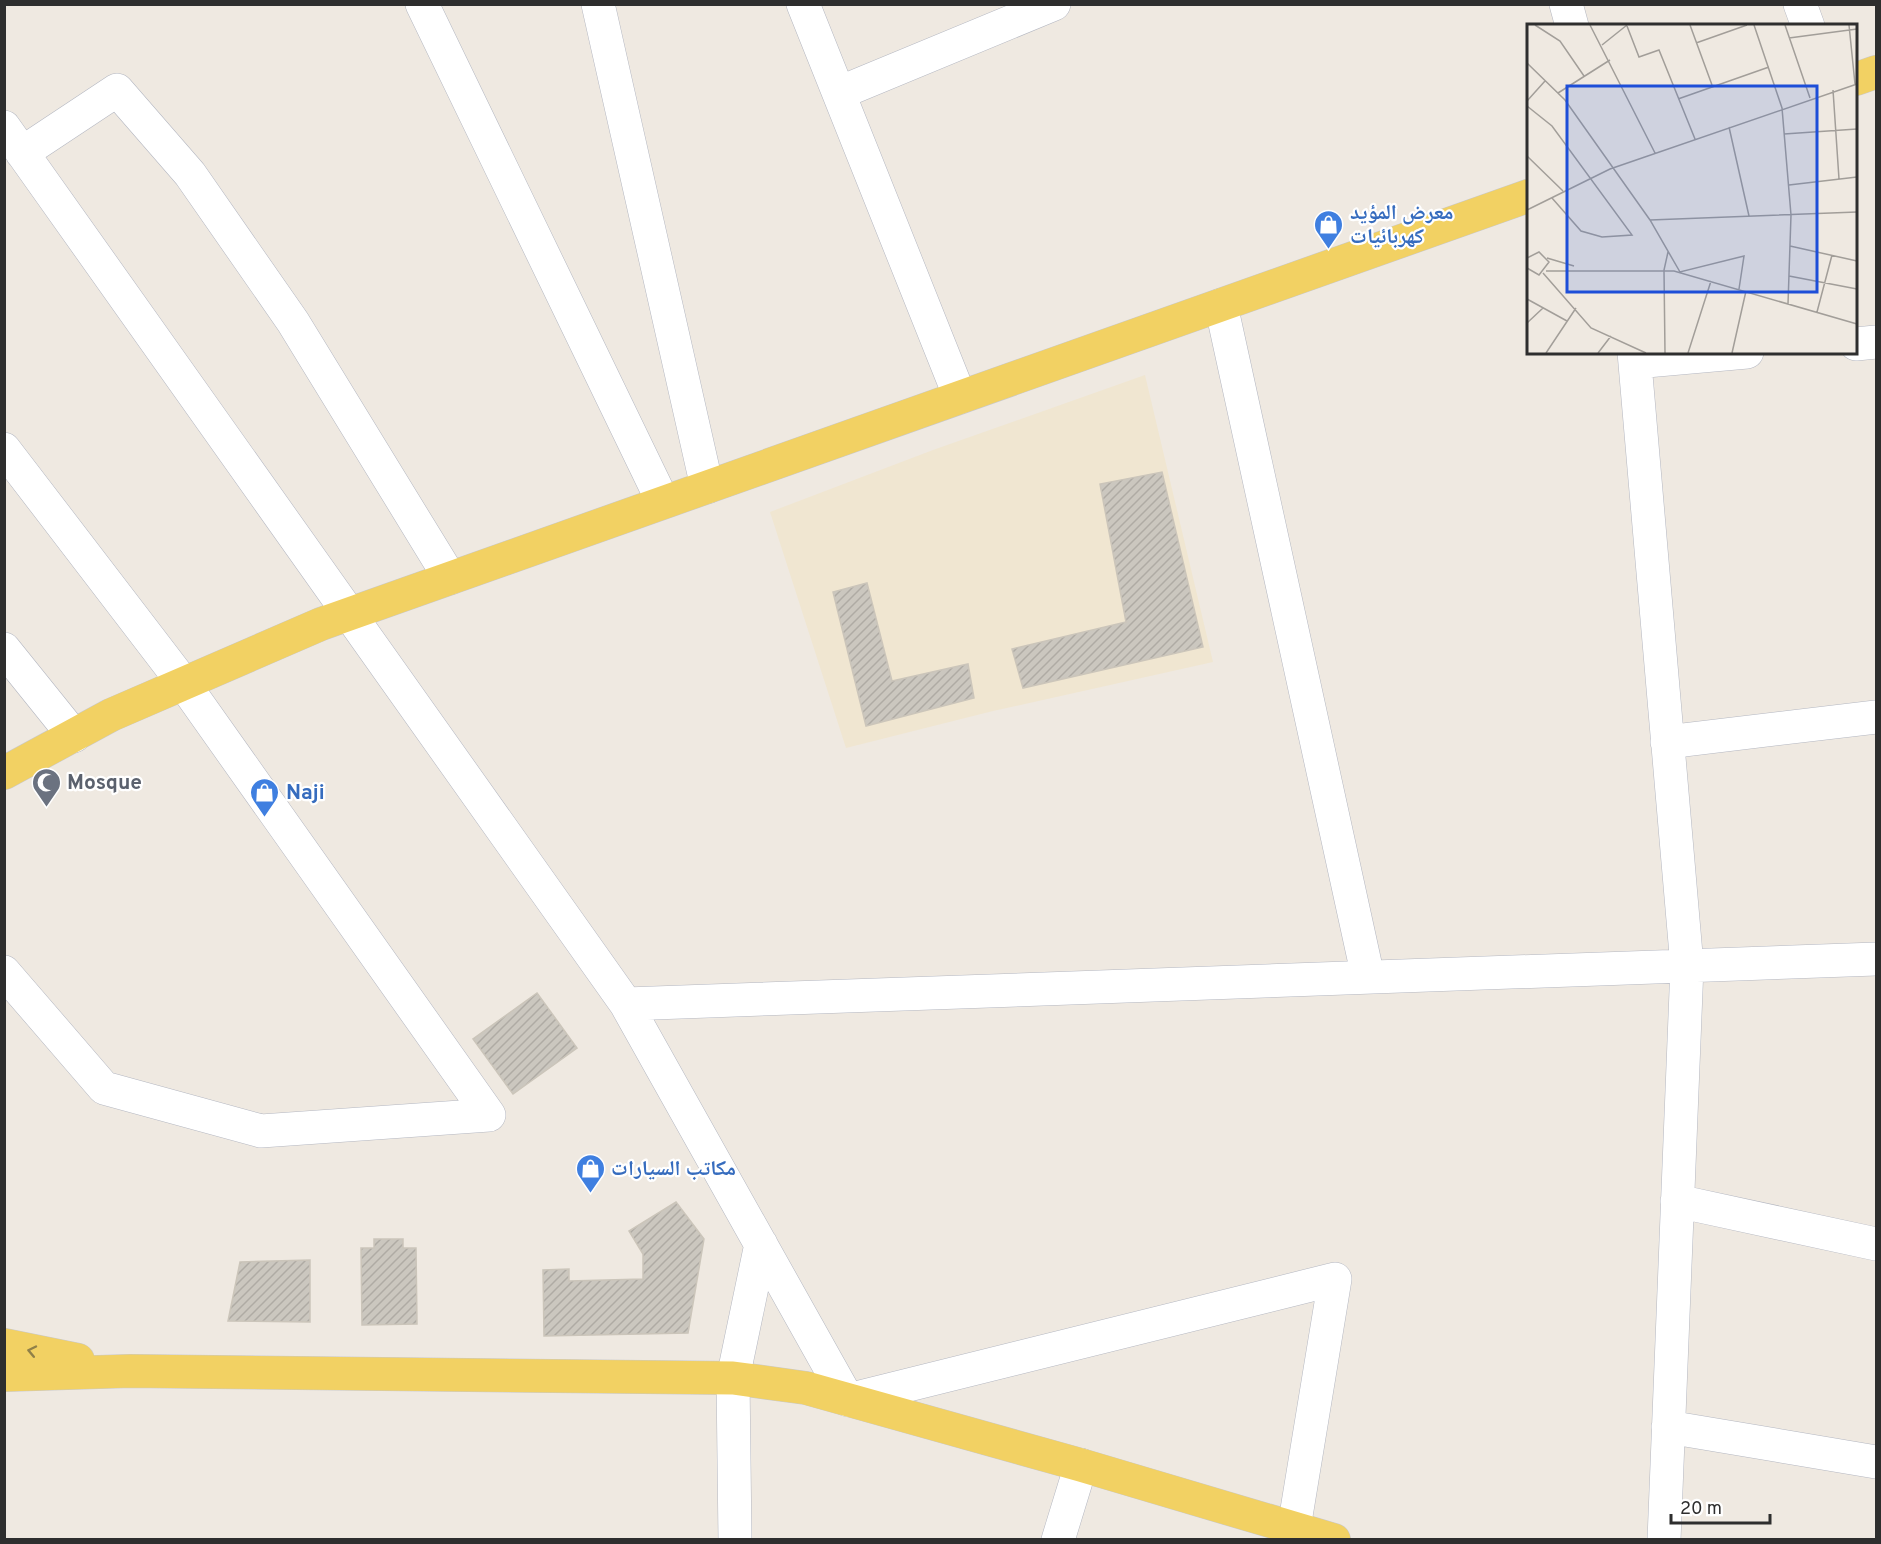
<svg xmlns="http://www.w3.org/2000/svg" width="1881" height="1544" viewBox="0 0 1881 1544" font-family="Overpass,'Noto Naskh Arabic',sans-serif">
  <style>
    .education { fill: #f0e6d1 }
    .building { fill: url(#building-hatch); stroke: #cbc5ba; stroke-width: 1.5 }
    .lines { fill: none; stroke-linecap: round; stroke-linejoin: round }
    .minor-casing { stroke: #b4b7c1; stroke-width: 34 }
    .major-casing { stroke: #c9c9c9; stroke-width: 34 }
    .minor { stroke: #fff; stroke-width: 33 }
    .major { stroke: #f2d163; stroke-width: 33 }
    .oneway { stroke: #908048 }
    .labels { text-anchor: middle; stroke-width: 4.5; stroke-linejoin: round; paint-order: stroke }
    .shop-label { font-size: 21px; font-weight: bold; fill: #366cbe; stroke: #fff; text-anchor: start }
    .worship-label { font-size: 21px; font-weight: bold; fill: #5b616d; stroke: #fff; text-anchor: start }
    .inset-road { fill: none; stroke: #a29e99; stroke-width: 1.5 }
    .view { fill: #1d4ed8; fill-opacity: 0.15; stroke: #1d4ed8; stroke-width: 3 }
    .inset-edge { fill: none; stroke: #2e2e2e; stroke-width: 3 }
  </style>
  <defs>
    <pattern id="building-hatch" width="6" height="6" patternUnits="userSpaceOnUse" patternTransform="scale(1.5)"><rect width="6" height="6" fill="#cbc7bf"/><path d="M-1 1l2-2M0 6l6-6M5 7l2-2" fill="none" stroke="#afaba4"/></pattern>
  </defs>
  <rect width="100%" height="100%" fill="#efe9e1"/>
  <!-- education -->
  <path class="education" d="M 1145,375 L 1213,662 L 993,711 L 846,748 L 770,512 L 933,450 Z"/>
  <!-- building -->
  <path class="building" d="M 1162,472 L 1203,647 L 1023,688 L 1012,649 L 1126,622 L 1100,484 Z
    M 867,583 L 892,681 L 968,664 L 974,698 L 866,726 L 833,592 Z
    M 537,993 L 577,1048 L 513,1094 L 473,1039 Z
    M 676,1202 L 704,1239 L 688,1333 L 544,1336 L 543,1270 L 569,1269 L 569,1281 L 643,1279 L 643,1254 L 629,1231 Z
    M 374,1239 L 403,1239 L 403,1248 L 416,1248 L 417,1324 L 362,1325 L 361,1248 L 374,1248 Z
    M 310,1260 L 310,1322 L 228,1321 L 240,1262 Z"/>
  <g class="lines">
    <defs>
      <path id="minor" d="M 422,4 L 663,502
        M 598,4 L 707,487
        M 803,4 L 960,397
        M 1566,4 L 1572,26
        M 1800,4 L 1808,26
        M 839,93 L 1054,4
        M 4,127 L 626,1004 L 848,1400 L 1335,1279 L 1294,1528
        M 22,153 L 117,90 L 190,174 L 293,322 L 450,578
        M 1221,305 L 1368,977
        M 1856,344 L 1876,342
        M 1634,352 L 1687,966 L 1664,1540
        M 1635,362 L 1747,352
        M 4,449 L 184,684 L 489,1115 L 261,1131 L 104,1088 L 4,972
        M 4,649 L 74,736
        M 1667,742 L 1876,717
        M 626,1004 L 1876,959
        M 1677,1201 L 1876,1244
        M 1668,1427 L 1876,1462
        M 735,1540 L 733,1378 L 761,1244
        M 1058,1540 L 1081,1465"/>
      <path id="major" d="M 1856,79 L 1876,72
        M 4,773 L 111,715 L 321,624 L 1528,196
        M 4,1345 L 78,1360
        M 4,1375 L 130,1371 L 733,1378 L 806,1388 L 1081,1465 L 1334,1540"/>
    </defs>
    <!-- minor casing -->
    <use href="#minor" class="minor-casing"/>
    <!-- major casing -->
    <use href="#major" class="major-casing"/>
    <!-- minor -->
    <use href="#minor" class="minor"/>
    <!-- major -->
    <use href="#major" class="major"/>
  </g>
  <!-- one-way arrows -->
  <defs><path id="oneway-chevron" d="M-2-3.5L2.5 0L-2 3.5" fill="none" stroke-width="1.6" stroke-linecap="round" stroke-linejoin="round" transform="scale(1.5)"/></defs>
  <use class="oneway" href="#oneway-chevron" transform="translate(32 1351) rotate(-168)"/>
  <!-- icons -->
  <defs>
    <symbol id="shop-pin" viewBox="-11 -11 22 30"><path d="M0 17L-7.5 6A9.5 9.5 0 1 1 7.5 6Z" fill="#3f7fe0" stroke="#fff"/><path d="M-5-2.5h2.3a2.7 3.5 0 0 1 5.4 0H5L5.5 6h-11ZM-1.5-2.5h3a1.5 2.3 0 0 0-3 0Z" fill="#fff"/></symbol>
    <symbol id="mosque-pin" viewBox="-11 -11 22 30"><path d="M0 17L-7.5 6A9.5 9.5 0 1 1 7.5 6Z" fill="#6b7280" stroke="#fff"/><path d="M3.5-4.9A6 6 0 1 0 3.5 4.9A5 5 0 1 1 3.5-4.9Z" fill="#fff"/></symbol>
  </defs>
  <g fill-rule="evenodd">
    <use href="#shop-pin" x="1312" y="208" width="33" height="45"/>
    <use href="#mosque-pin" x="30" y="766" width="33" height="45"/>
    <use href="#shop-pin" x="248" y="776" width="33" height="45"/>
    <use href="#shop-pin" x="574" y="1152" width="33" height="45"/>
  </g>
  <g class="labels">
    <!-- shop labels -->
    <g class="shop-label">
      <text x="1350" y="219">معرض المؤيد<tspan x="1350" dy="24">كهربائيات</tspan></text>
      <text x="286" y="799">Naji</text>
      <text x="611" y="1175">مكاتب السيارات</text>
    </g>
    <!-- worship labels -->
    <g class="worship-label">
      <text x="67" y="789">Mosque</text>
    </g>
  </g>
  <!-- overview -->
  <g transform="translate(1527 24)">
    <rect width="330" height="330" fill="#efe9e1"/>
    <path class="inset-road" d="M 8,1 L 33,17 L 57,52M 63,1 L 128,129M 163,1 L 185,61M 227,1 L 255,84 L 264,191 L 261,280M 258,1 L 283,74M 322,1 L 328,60M 100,2 L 112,33 L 132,26 L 168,115M 262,14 L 330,5M 169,19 L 220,1M 75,21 L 100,1M 0,39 L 38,76 L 123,196 L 153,248 L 217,232 L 212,265M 306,66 L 312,155M 31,69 L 83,36M 151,75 L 242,43M 0,77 L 18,57M 0,82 L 25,102 L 105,211 L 75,213 L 54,207 L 25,174M 202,103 L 222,192M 257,110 L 330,105M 0,132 L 36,167M 262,161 L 330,153M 0,186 L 83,145 L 330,60M 123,196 L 330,188M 263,222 L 330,237M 0,234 L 12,228 L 22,238 L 12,251 L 0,244M 20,234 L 47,242M 19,247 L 147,247 L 330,300M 16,249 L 64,304 L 119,329M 262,252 L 330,265M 0,275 L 40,297M 290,288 L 305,231M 0,299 L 16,284M 19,329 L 49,284M 71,329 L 84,312M 138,329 L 137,246 L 141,228M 161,329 L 184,257M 205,329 L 219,267"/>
    <path class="view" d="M 40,62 L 290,62 L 290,268 L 40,268 Z"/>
    <rect width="330" height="330" class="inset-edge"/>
  </g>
  <!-- border -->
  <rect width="1881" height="1544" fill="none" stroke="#2e2e2e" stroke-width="12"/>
  <!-- scale -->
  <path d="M1671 1514v9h99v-9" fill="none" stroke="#2e2e2e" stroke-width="3"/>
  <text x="1680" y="1514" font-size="18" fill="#2e2e2e" stroke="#ffffff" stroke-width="4.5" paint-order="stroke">20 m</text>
</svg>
